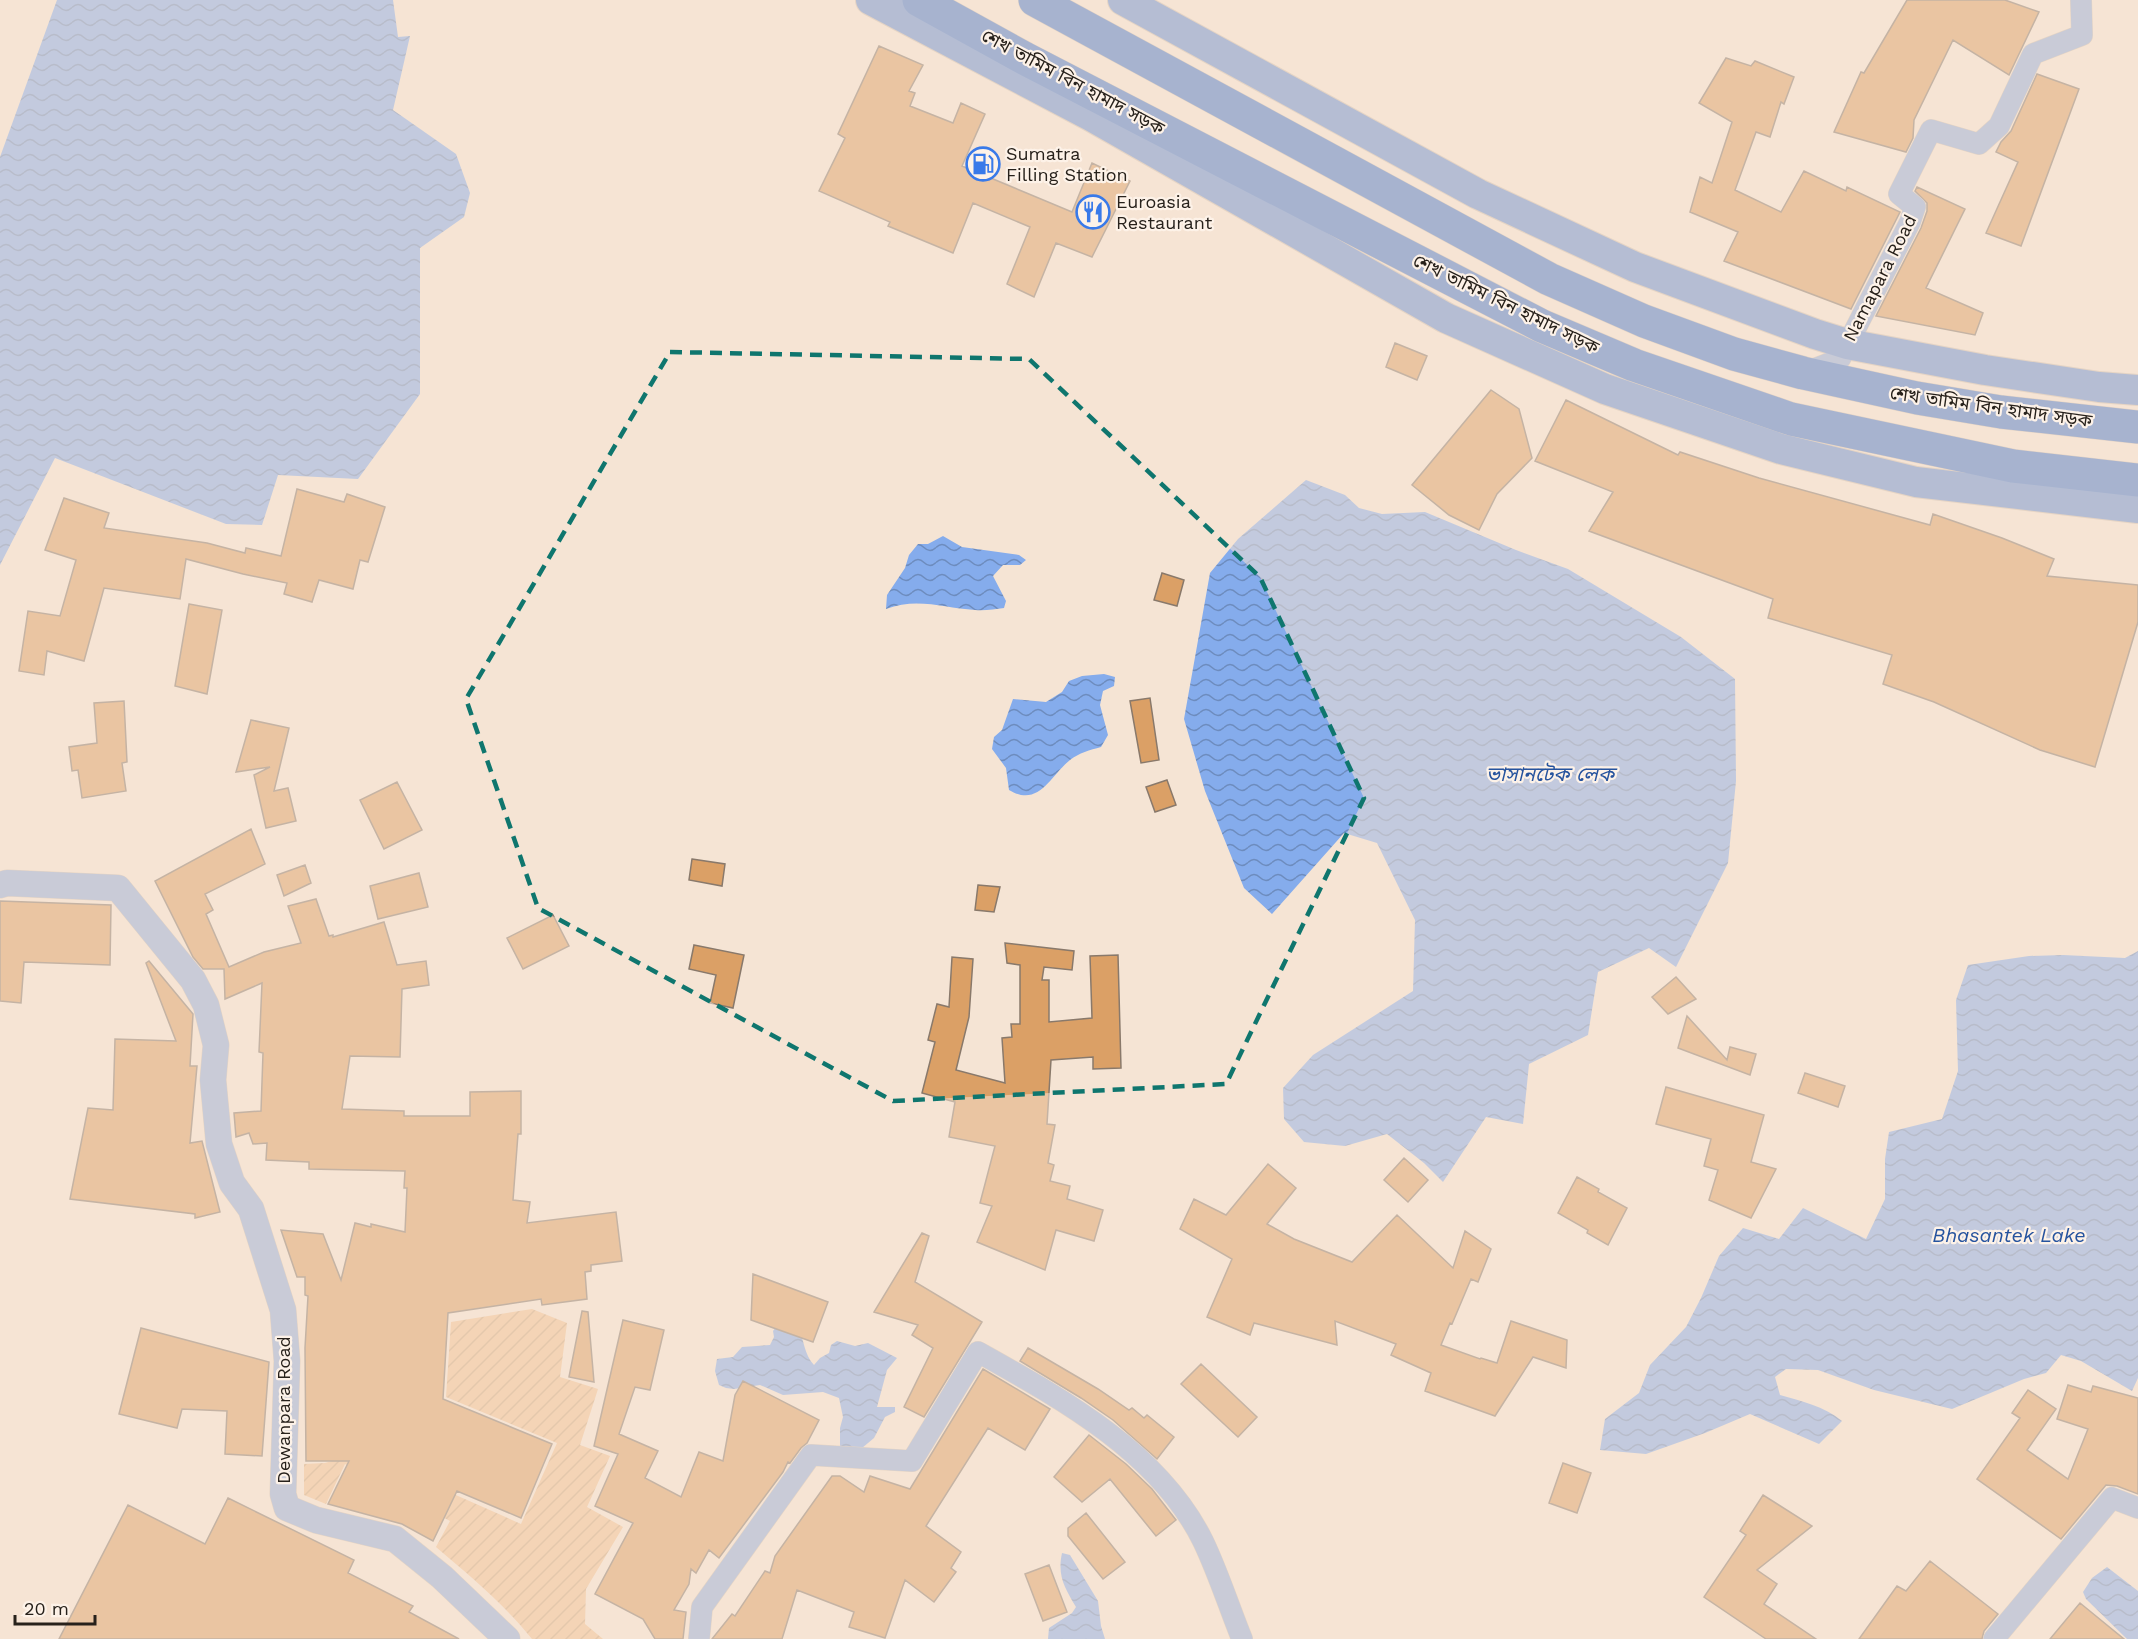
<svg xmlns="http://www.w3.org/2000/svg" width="2138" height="1639" viewBox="0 0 2138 1639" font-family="'Work Sans','Noto Sans Bengali',sans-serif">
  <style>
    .garden { fill: url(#garden-furrows) }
    .water { fill: url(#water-waves) }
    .building { fill: #dba066; stroke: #89796b; stroke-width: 1.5 }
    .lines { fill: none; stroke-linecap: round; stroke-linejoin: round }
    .minor-casing { stroke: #d0c1b3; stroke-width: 22 }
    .tertiary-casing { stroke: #d0c1b3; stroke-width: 27 }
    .secondary-casing { stroke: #d0c1b3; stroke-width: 32 }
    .primary-casing { stroke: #d0c1b3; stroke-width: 34 }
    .minor { stroke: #92addb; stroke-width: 21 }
    .tertiary { stroke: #92addb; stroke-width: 26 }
    .secondary { stroke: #678fd3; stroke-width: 30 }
    .primary { stroke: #4879cb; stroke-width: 33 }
    .marked { fill: none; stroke: #0f766e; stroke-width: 4.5; stroke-dasharray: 12 8; stroke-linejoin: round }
    .labels { text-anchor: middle; stroke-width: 4.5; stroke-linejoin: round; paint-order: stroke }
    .street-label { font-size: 18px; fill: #27211b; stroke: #fdf2e8 }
    .poi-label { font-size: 18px; fill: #27211b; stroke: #fdf2e8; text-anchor: start }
    .water-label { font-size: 20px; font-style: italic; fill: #26539e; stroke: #fdf2e8 }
  </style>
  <defs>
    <pattern id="garden-furrows" width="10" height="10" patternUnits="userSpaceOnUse" patternTransform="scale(1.5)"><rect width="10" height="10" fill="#f1c192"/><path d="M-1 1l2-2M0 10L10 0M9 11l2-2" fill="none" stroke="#cfa67d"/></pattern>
    <pattern id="water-waves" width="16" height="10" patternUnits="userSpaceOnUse" patternTransform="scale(1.5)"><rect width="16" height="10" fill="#85acec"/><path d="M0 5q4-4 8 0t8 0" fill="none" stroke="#6d8cbe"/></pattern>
  </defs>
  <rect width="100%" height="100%" fill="#f5e4d4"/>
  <!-- garden -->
  <path class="garden" d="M 532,1309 L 567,1323 L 560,1377 L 598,1389 L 580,1445 L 610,1456 L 587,1507 L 623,1527 L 586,1589 L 585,1624 L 603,1639 L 532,1639 C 505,1605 469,1575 436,1547 L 450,1521 L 345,1464 L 326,1504 L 304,1495 L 304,1464 L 325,1463 L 346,1457 L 397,1469 L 521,1524 L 557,1443 L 446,1397 L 451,1322 Z"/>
  <!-- water -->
  <path class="water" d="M 57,0 L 393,0 L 398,37 L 410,36 L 393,110 L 456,154 L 470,193 L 464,217 L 420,248 L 420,394 L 358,479 L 278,475 L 262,525 L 226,524 L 55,458 L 0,565 L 0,157 Z
    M 1306,480 L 1345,495 L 1359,508 L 1382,514 L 1425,512 L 1516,550 L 1568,569 L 1681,637 L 1735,679 L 1736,781 L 1728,863 L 1676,967 L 1649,948 L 1598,972 L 1588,1035 L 1529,1064 L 1523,1124 L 1486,1117 L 1443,1182 L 1424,1163 L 1387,1134 L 1345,1146 L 1304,1142 L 1284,1119 L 1283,1088 L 1313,1055 L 1413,991 L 1415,920 L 1377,843 L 1344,833 L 1272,914 L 1244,888 L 1205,791 L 1184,719 L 1210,573 L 1238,539 Z
    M 943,536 L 962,547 L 1019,555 L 1026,560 L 1020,565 L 1003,565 L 993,576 L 1006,601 L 1004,608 C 995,609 985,611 975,610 C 944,608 917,597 886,609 L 887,595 L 905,568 L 909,555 L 918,544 L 928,544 Z
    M 1104,674 L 1115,677 L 1114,686 L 1103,691 L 1100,705 L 1108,735 L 1101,747 C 1090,750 1079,753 1070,760 C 1050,776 1039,808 1009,790 L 1006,768 L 992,749 L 994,737 L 1002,730 L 1013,699 L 1046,702 L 1062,692 L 1069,681 L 1082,676 Z
    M 2138,951 L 2138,1378 L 2132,1391 L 2081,1361 L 2061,1355 L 2046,1373 L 2024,1379 L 1952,1409 L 1874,1390 L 1818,1370 L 1786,1369 L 1775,1377 L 1780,1395 C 1801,1401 1824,1406 1842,1421 L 1819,1444 L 1750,1414 L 1705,1433 L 1646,1454 L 1600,1450 L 1605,1419 L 1639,1393 L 1650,1365 L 1686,1327 L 1701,1298 L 1719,1256 L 1743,1228 L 1779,1239 L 1803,1208 L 1866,1239 L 1885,1199 L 1885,1159 L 1889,1132 L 1942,1119 L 1958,1071 L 1956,1000 L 1968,965 L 2029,956 L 2063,955 L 2125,958 Z
    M 780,1322 L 798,1326 C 804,1339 804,1355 814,1365 L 820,1358 L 829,1353 L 831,1345 L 837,1341 L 855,1346 L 868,1343 L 897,1358 L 887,1370 L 877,1407 L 895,1407 L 895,1412 L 885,1417 L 874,1438 L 856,1453 L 840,1449 L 840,1428 L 843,1417 L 839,1398 L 823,1392 L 783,1395 L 760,1385 L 734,1389 L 726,1388 L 719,1385 L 715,1371 L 717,1359 L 733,1357 L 742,1347 L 770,1345 L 774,1337 L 773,1331 Z
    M 1062,1553 L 1070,1555 L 1098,1601 L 1101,1626 L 1105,1639 L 1048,1639 L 1049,1628 L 1072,1613 L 1076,1607 C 1065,1588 1057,1576 1062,1553 Z
    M 2107,1567 L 2138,1591 L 2138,1639 L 2127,1639 L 2086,1599 L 2083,1592 L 2092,1578 Z"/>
  <!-- building -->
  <path class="building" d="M 1907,0 L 2005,0 L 2039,12 L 2009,75 L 1953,40 L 1914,120 L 1913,138 L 1906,152 L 1834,132 L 1861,72 L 1864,73 Z
    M 879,46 L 923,65 L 909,91 L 915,93 L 910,106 L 953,123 L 961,103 L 985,114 L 962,166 L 1072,212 L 1092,163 L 1130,181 L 1092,257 L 1056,243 L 1034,297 L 1007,284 L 1030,227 L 973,203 L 953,253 L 888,226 L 890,222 L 819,191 L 845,138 L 838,134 Z
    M 1726,58 L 1751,66 L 1755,61 L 1794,77 L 1784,104 L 1781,102 L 1770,137 L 1756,132 L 1735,190 L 1781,212 L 1804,171 L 1846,191 L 1847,187 L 1900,212 L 1851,309 L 1724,261 L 1738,232 L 1690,212 L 1700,177 L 1712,183 L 1732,122 L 1699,103 Z
    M 2037,74 L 2079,89 L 2021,246 L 1986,233 L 2018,162 L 1996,152 L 2001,142 L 2011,131 Z
    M 1917,187 L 1965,209 L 1926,288 L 1983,313 L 1975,335 L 1876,316 L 1921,228 L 1927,211 L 1927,203 L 1915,191 Z
    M 1395,343 L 1427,356 L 1417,380 L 1386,367 Z
    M 1491,390 L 1519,409 L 1532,458 L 1497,494 L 1479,530 L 1449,515 L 1412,485 Z
    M 1566,400 L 1678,455 L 1680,452 L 1759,478 L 1930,525 L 1933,514 L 2002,538 L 2054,559 L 2047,576 L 2138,585 L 2138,622 L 2095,767 L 2040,750 L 1934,702 L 1883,684 L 1892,655 L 1768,618 L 1773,599 L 1589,531 L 1613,492 L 1535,461 Z
    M 297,489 L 344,502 L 347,494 L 385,507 L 368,562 L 360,560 L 353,589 L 319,580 L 312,602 L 284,594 L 287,583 L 243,574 L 186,559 L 180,599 L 104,588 L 84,661 L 47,651 L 44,675 L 19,671 L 28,611 L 60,616 L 76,560 L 45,550 L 64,498 L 109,513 L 104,528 L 207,543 L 245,553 L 246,548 L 281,556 Z
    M 1162,573 L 1184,580 L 1177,606 L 1154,600 Z
    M 189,604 L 222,610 L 207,694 L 175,686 Z
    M 1150,698 L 1159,760 L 1141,763 L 1130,701 Z
    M 124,701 L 127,762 L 122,763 L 126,791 L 82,798 L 78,770 L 72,771 L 69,747 L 97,743 L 94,703 Z
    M 251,720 L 289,728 L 274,791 L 288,788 L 296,821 L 266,828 L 254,775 L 270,767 L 236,772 Z
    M 1167,780 L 1176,805 L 1155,812 L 1146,787 Z
    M 397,782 L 422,830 L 384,849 L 360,800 Z
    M 251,829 L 265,864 L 205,894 L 213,910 L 206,914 L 229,967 L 264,952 L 301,943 L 288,906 L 316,899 L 329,936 L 333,935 L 333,937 L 384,922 L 397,965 L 426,961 L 429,985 L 402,989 L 400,1057 L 350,1056 L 342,1109 L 404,1111 L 404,1116 L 470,1116 L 470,1092 L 521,1091 L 521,1134 L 518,1134 L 513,1200 L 530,1202 L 527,1223 L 616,1212 L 622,1261 L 591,1265 L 591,1271 L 585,1272 L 587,1299 L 542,1305 L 541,1299 L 448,1313 L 443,1399 L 552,1444 L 521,1518 L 457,1491 L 433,1541 L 402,1524 L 328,1504 L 349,1461 L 306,1461 L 305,1348 L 308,1296 L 305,1295 L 305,1277 L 297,1277 L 281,1230 L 323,1234 L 341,1280 L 355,1223 L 371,1227 L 371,1224 L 405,1232 L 407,1188 L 404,1188 L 405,1171 L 309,1169 L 309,1162 L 266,1160 L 267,1143 L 253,1144 L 249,1133 L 236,1137 L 234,1113 L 261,1111 L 263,1053 L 259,1052 L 262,983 L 225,999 L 224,969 L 203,969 L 193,957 L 155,881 Z
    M 692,859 L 725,864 L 722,886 L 689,880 Z
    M 305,865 L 311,883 L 284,896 L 277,875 Z
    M 419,873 L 428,907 L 378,919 L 370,886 Z
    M 978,885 L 1000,887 L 994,912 L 975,910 Z
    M 0,901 L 111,905 L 110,965 L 24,962 L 21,1003 L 0,1001 Z
    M 553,915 L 569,946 L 523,969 L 507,938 Z
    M 1005,943 L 1074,951 L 1072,970 L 1044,967 L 1042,980 L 1049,980 L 1049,1022 L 1092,1018 L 1090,956 L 1118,955 L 1121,1068 L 1093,1069 L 1093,1057 L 1051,1060 L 1047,1124 L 1055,1125 L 1048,1163 L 1054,1165 L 1050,1181 L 1070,1186 L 1067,1199 L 1103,1210 L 1094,1241 L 1056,1230 L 1045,1270 L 977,1242 L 992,1206 L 980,1203 L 995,1146 L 949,1137 L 955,1102 L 922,1093 L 935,1042 L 928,1040 L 937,1004 L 949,1007 L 952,957 L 973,959 L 969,1017 L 956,1070 L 1005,1083 L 1002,1038 L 1012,1037 L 1011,1024 L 1020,1024 L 1020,965 L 1007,963 Z
    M 694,945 L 744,955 L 733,1008 L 710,1003 L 716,975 L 689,969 Z
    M 149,961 L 193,1014 L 190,1066 L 197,1066 L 190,1143 L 202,1141 L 220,1212 L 195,1218 L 195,1214 L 70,1199 L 88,1108 L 113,1110 L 115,1039 L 176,1041 L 146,963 Z
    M 1676,977 L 1696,999 L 1668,1014 L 1652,997 Z
    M 1687,1016 L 1727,1060 L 1730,1047 L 1756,1054 L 1750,1075 L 1678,1048 Z
    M 1805,1073 L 1845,1086 L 1838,1107 L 1798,1093 Z
    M 1666,1087 L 1764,1115 L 1751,1162 L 1776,1169 L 1751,1218 L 1709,1200 L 1718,1170 L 1704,1166 L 1711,1139 L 1656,1124 Z
    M 1404,1158 L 1428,1180 L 1408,1202 L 1384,1180 Z
    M 1268,1164 L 1296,1188 L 1267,1224 L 1294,1239 L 1352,1262 L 1397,1215 L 1453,1268 L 1465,1231 L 1491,1249 L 1478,1282 L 1471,1279 L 1452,1324 L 1450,1323 L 1441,1345 L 1480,1359 L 1481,1358 L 1497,1363 L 1511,1321 L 1567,1340 L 1566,1368 L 1533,1357 L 1495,1416 L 1425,1391 L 1431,1373 L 1391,1355 L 1396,1344 L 1335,1321 L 1337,1345 L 1254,1323 L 1250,1335 L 1207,1317 L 1232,1259 L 1180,1229 L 1194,1199 L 1226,1215 Z
    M 1577,1177 L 1599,1189 L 1598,1192 L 1627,1208 L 1608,1245 L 1587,1233 L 1588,1230 L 1558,1213 Z
    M 922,1233 L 929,1236 L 915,1282 L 982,1322 L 924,1417 L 904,1407 L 933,1348 L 912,1335 L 918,1325 L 874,1312 Z
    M 753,1274 L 828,1302 L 813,1342 L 751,1320 Z
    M 582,1311 L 588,1312 L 594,1382 L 569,1377 Z
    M 623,1320 L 664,1330 L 650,1390 L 635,1387 L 619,1434 L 658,1451 L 645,1478 L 681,1497 L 699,1452 L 723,1461 L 735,1395 L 743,1381 L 819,1420 L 807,1443 L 801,1448 L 790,1463 L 788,1462 L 783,1472 L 719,1558 L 709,1550 L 696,1573 L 691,1569 L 689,1584 L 674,1610 L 686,1612 L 683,1639 L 655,1639 L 643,1619 L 595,1594 L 633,1523 L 595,1506 L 618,1454 L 594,1446 Z
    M 141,1328 L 269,1362 L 262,1456 L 225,1454 L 227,1411 L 182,1409 L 177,1428 L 119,1414 Z
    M 1028,1348 L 1098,1389 L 1129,1410 L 1132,1408 L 1144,1418 L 1147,1415 L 1174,1437 L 1157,1459 L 1113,1420 L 1081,1398 L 1020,1361 Z
    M 1201,1364 L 1257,1417 L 1238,1437 L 1181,1384 Z
    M 983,1369 L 1050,1409 L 1025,1450 L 988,1428 L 926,1526 L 961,1552 L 951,1568 L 956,1572 L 934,1602 L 905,1580 L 885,1638 L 849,1627 L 854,1612 L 797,1590 L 782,1639 L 712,1639 L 732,1614 L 735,1616 L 765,1571 L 770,1573 L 775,1556 L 832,1476 L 840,1476 L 864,1492 L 870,1476 L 910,1489 Z
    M 2068,1385 L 2091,1392 L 2093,1386 L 2138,1398 L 2138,1494 L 2117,1486 L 2106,1485 L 2061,1539 L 1977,1479 L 2020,1418 L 2012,1413 L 2028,1390 L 2056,1409 L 2027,1450 L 2068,1479 L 2088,1429 L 2057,1419 Z
    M 1089,1435 L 1126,1464 L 1152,1489 L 1176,1520 L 1156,1536 L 1110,1479 L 1082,1502 L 1054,1477 Z
    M 1563,1463 L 1591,1473 L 1577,1513 L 1549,1503 Z
    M 1763,1495 L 1812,1526 L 1757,1570 L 1777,1584 L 1764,1604 L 1816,1639 L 1766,1639 L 1704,1597 L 1746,1535 L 1740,1531 Z
    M 228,1498 L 354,1560 L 348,1573 L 413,1606 L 409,1612 L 459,1639 L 59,1639 L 128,1505 L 205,1544 Z
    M 1086,1513 L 1125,1562 L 1103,1579 L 1068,1536 L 1068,1528 Z
    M 1930,1561 L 1998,1614 L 1984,1631 L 1982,1639 L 1859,1639 L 1897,1586 L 1906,1591 Z
    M 1049,1565 L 1067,1612 L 1043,1621 L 1025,1574 Z
    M 2080,1603 L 2124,1639 L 2050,1639 Z"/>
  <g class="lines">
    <defs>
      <path id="minor" d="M 1804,373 L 1840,359 L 1910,222 L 1915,207 L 1899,194 L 1931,130 L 1979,144 L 1999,126 L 2033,54 L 2082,35 L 2081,0
        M 699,1639 L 702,1607 L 811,1455 L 912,1461 L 978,1352 C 1062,1399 1159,1452 1203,1541 C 1218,1572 1229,1607 1242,1639
        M 1994,1639 L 2112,1498 L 2138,1508"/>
      <path id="tertiary" d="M 0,885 L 7,883 L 118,888 L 193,980 L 206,1005 L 216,1045 L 213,1080 L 219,1144 L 232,1183 L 251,1209 L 283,1310 L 287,1361 L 283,1494 L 287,1508 L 316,1520 L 395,1539 L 442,1577 L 507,1639"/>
      <path id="secondary" d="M 871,0 L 1091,116 L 1446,318 L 1605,389 L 1781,449 L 1916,482 L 2138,508
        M 1123,0 L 1478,194 L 1635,267 L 1815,334 L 1847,344 L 1985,370 L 2099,387 L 2138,390"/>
      <path id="primary" d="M 919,0 L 1024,58 L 1542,326 L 1634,365 L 1791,419 L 2013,466 L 2138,480
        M 1035,0 L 1549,279 L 1644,321 L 1734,354 L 1803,373 L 1917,398 L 2001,412 L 2138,427"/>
    </defs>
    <!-- minor casing -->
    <use href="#minor" class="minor-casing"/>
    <!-- tertiary casing -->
    <use href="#tertiary" class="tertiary-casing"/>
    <!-- secondary casing -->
    <use href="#secondary" class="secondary-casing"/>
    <!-- primary casing -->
    <use href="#primary" class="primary-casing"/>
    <!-- minor -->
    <use href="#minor" class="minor"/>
    <!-- tertiary -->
    <use href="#tertiary" class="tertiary"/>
    <!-- secondary -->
    <use href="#secondary" class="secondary"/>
    <!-- primary -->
    <use href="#primary" class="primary"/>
  </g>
  <!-- marked area -->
  <path d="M0 0H2138V1639H0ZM 670,352 L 1029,359 L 1260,577 L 1364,798 L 1226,1084 L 893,1101 L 538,908 L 466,699 Z" fill="#f5e4d4" fill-opacity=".55" fill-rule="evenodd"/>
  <path class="marked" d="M 670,352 L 1029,359 L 1260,577 L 1364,798 L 1226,1084 L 893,1101 L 538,908 L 466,699 Z"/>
  <!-- icons -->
  <defs>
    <symbol id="fuel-ring" viewBox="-11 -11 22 22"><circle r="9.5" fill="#fdf2e8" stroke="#397ae9" stroke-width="1.5"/><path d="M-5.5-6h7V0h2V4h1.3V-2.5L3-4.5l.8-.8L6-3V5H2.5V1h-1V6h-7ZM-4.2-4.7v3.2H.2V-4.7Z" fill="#397ae9"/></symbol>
    <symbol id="restaurant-ring" viewBox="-11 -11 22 22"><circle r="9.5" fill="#fdf2e8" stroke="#397ae9" stroke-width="1.5"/><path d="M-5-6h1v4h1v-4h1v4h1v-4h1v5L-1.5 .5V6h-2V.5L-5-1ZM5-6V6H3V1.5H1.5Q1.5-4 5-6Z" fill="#397ae9"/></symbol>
  </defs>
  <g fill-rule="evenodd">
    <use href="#fuel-ring" x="964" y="145" width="38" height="38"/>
    <use href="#restaurant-ring" x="1074" y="193" width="38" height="38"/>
  </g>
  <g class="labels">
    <!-- street labels -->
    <g class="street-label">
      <text transform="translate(1073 82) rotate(28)" y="6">শেখ তামিম বিন হামাদ সড়ক</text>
      <text transform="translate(1880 278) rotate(-63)" y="6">Namapara Road</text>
      <text transform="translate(1506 304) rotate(26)" y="6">শেখ তামিম বিন হামাদ সড়ক</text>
      <text transform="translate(1991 407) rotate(8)" y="6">শেখ তামিম বিন হামাদ সড়ক</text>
      <text transform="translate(284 1410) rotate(-90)" y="6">Dewanpara Road</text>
    </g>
    <!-- poi labels -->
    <g class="poi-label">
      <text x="1006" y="160">Sumatra<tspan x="1006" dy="21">Filling Station</tspan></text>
      <text x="1116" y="208">Euroasia<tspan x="1116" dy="21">Restaurant</tspan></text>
    </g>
    <!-- water labels -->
    <g class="water-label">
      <text x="1550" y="781">ভাসানটেক লেক</text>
      <text x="2009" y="1242">Bhasantek Lake</text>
    </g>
  </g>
  <!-- scale -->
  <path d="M15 1615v9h80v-9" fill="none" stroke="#27211b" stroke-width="3"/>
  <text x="24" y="1615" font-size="18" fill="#27211b" stroke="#fdf2e8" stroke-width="4.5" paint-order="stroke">20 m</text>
</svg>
